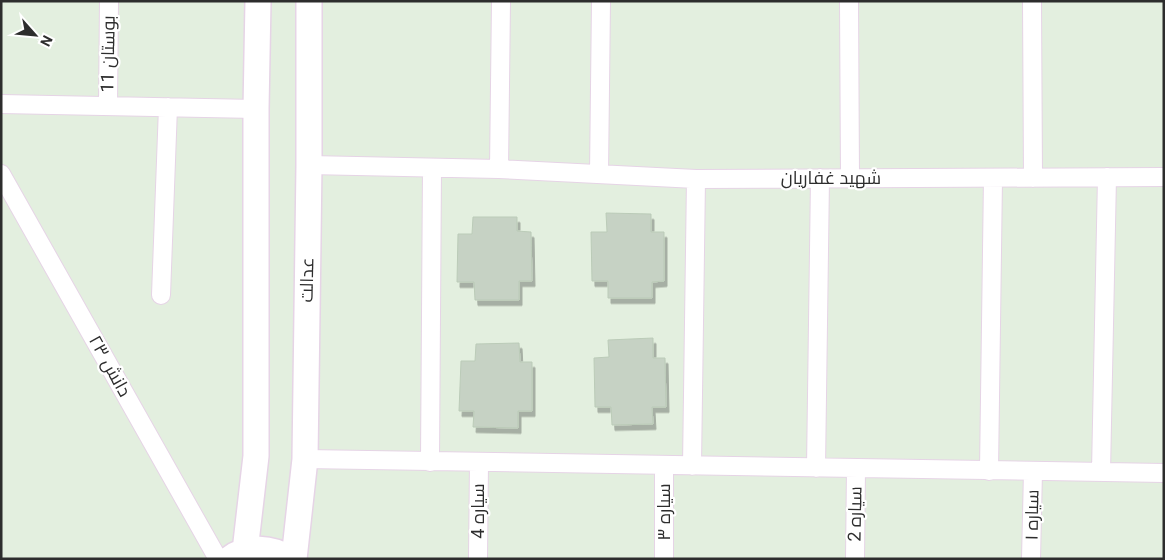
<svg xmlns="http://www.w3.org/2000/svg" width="1165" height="560" viewBox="0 0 1165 560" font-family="Roboto,Cairo,sans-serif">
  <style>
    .building { fill: #c6d2c4; stroke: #bbcbb8; filter: url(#shadow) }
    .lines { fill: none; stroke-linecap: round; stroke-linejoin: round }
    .street-casing { stroke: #e6d4e6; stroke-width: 20 }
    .secondary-casing { stroke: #e6d4e6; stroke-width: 28 }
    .street { stroke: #fff; stroke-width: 18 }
    .secondary { stroke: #fff; stroke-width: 25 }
    .labels { text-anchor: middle; stroke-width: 4.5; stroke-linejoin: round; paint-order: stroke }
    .street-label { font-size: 18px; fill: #2d2d2d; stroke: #fff }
  </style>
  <defs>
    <filter id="shadow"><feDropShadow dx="3" dy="5.5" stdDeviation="0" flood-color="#0004"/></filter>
  </defs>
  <rect width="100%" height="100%" fill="#e3efdf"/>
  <!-- building -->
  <path class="building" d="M 606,213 L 651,214 L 651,232 L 664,232 L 664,281 L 652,282 L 652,298 L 608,298 L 608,281 L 592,281 L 591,232 L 607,232 Z
    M 473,217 L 517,217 L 517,231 L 531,232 L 532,281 L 519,281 L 519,300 L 475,300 L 474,282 L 457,282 L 458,234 L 472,234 Z
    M 653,338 L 653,358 L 665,358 L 666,407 L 652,407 L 653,424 L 612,425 L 611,407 L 595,407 L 594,358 L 609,357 L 608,340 Z
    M 519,343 L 520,362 L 532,362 L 532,411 L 518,411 L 518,428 L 473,427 L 474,411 L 459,411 L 461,361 L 475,361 L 476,344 Z"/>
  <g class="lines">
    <defs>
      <path id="street" d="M 849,1 L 850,178
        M 1032,1 L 1033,178
        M 1,104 L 256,109
        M 108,106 L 109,1
        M 309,165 L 499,169 L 696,179 L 1164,177
        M 499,169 L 501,1
        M 1,174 L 218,559
        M 599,174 L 601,1
        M 161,295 L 168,107
        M 305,459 L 1164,473
        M 430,462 L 432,168
        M 692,466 L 696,179
        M 816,468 L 820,178
        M 989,471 L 993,178
        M 1101,472 L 1107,177
        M 478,559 L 479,463
        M 664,559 L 664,466
        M 855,559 L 856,469
        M 1031,559 L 1033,471"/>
      <path id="secondary" d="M 245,551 L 256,456 L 256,109 L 258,1
        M 229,559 C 247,545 272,547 290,559
        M 294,559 L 305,459 L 309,165 L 309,1"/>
    </defs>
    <!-- street casing -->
    <use href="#street" class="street-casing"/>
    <!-- secondary casing -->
    <use href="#secondary" class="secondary-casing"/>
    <!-- street -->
    <use href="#street" class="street"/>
    <!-- secondary -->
    <use href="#secondary" class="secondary"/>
  </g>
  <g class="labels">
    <!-- street labels -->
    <g class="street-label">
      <text transform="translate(108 54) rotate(-89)" y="6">بوستان 11</text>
      <text x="831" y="184">شهید غفاریان</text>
      <text transform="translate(307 280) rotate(-89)" y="6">عدالت</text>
      <text transform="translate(110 366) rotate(61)" y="6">دانش ۲۳</text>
      <text transform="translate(478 511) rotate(-90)" y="6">سیاره 4</text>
      <text transform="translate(664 512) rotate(-90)" y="6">سیاره ۳</text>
      <text transform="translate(855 514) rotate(-89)" y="6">سیاره 2</text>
      <text transform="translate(1032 515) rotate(-89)" y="6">سیاره ۱</text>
    </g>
  </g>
  <!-- border -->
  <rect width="1165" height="560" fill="none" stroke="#2d2d2d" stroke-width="5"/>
  <!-- north arrow -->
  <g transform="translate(35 35) rotate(117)" stroke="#ffffff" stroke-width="4" paint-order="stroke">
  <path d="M0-4L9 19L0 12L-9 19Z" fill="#2d2d2d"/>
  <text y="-8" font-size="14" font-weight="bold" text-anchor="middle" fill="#2d2d2d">N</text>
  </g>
</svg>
